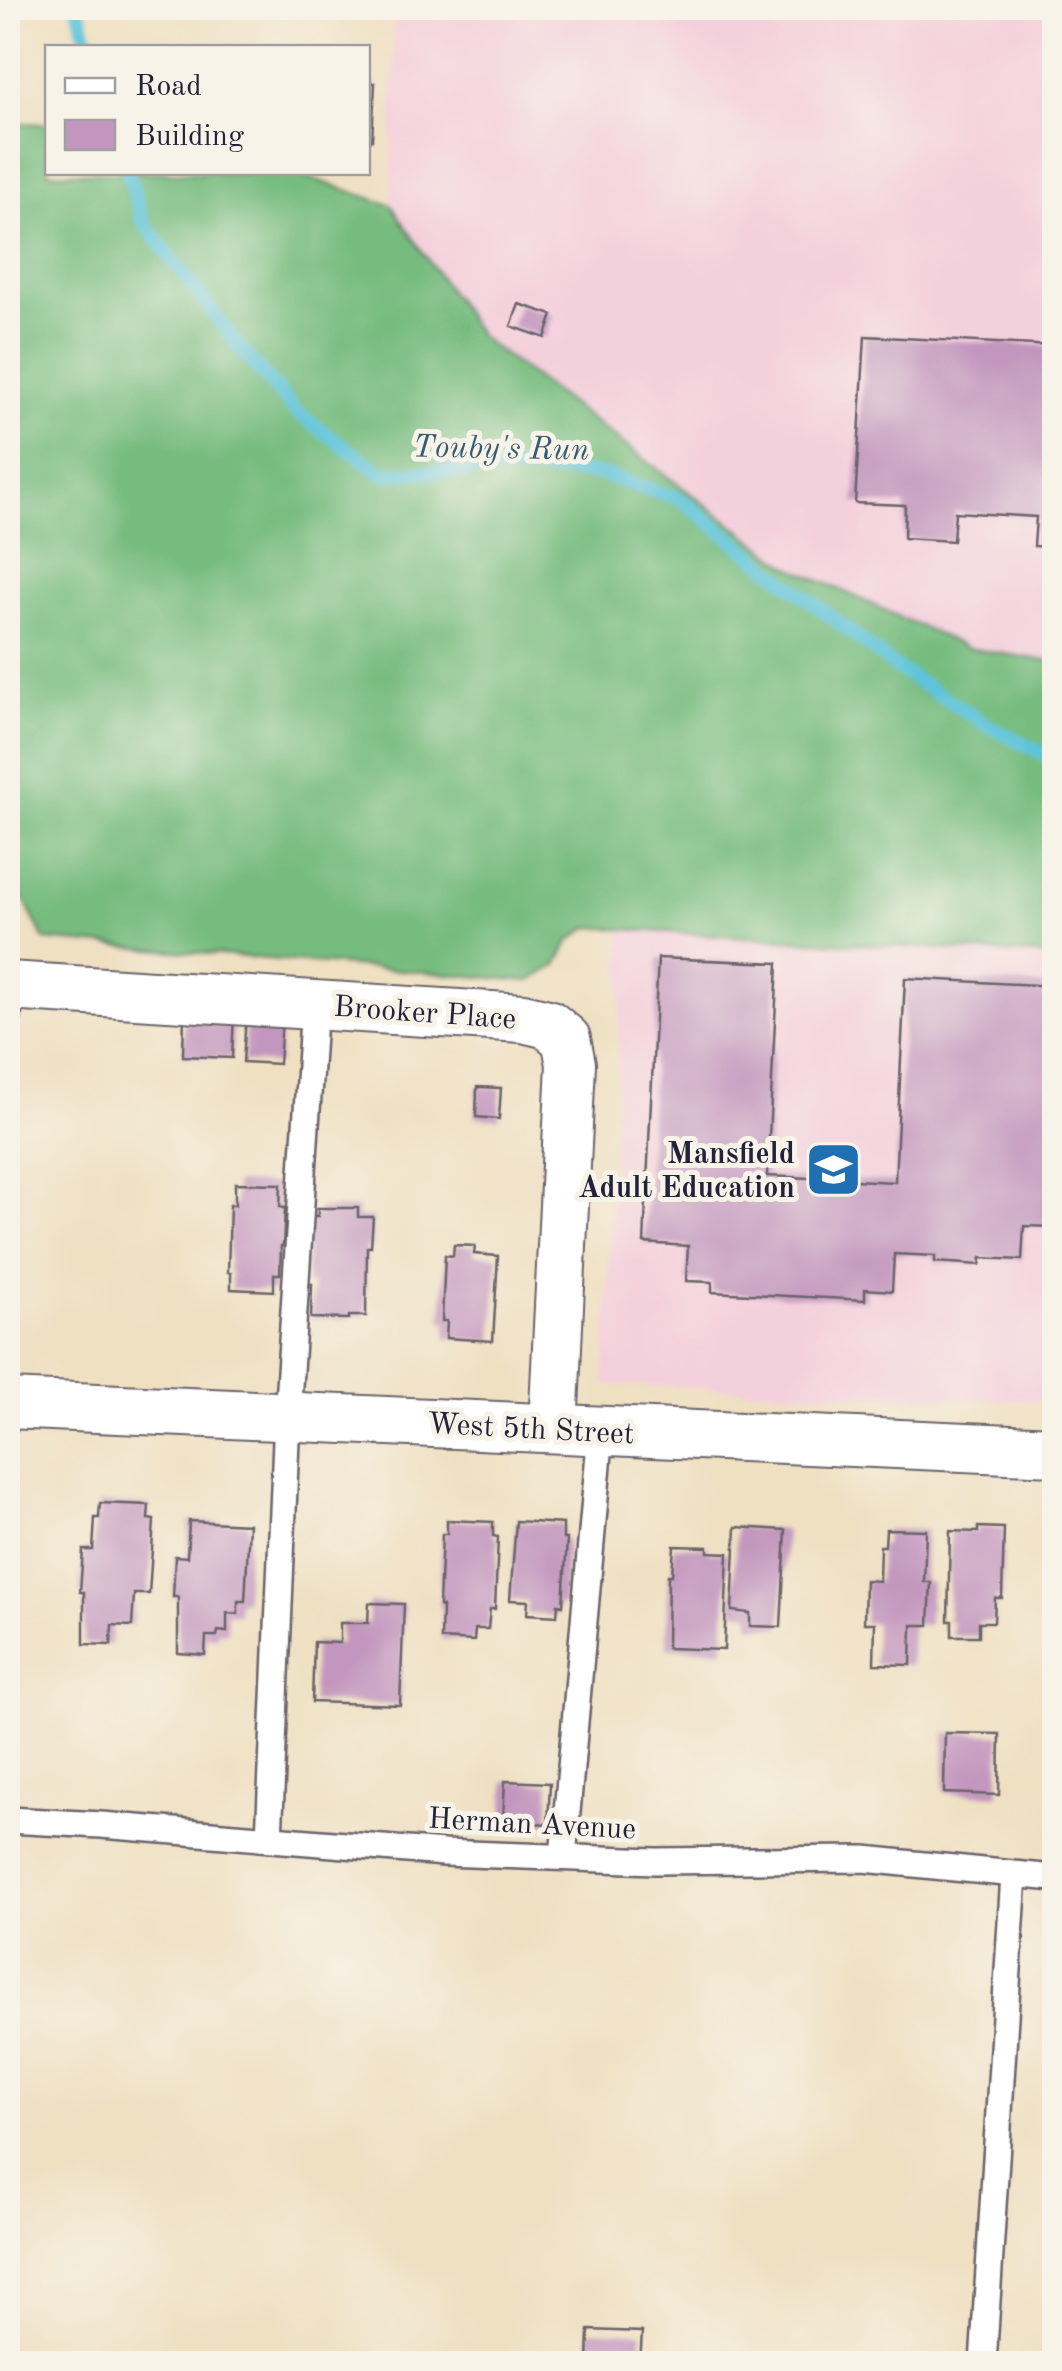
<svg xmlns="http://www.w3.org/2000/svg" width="1062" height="2371" viewBox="0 0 1062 2371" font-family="'Old Standard TT',serif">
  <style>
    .built { fill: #f4cfdc }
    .forest { fill: #77bc7f; stroke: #4c6f5d; stroke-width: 2.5 }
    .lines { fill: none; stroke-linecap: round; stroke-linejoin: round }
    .stream { stroke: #5ec4db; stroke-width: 14 }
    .building { fill: #c296be }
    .lane-casing { stroke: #6a646a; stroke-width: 30 }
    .street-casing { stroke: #6a646a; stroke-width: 52 }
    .lane { stroke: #fff; stroke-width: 25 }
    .street { stroke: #fff; stroke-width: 48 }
    .labels { text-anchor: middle; stroke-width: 10; stroke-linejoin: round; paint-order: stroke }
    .street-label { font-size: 30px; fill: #22223b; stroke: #f7f3e8 }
    .poi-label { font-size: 30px; font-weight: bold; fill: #22223b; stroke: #f7f3e8; text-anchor: end }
    .water-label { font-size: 32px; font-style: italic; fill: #375b73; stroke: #f7f3e8 }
  </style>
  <rect width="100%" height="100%" fill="#f7f3e8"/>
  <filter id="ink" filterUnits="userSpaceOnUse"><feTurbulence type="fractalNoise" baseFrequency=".01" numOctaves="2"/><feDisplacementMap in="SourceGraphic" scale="20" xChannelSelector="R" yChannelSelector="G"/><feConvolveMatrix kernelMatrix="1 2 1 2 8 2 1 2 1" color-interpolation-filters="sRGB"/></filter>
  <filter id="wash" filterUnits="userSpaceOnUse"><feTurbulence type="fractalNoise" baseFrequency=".0048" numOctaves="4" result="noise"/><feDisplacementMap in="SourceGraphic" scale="40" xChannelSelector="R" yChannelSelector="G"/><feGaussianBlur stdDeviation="2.25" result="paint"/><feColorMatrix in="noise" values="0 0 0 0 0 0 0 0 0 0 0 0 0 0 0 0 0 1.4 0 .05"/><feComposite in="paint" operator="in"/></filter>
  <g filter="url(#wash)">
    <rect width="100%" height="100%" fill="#efe0c2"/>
    <!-- built -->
    <path class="built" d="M 395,8 L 1054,8 L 1054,662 L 967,648 L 788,566 L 481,338 L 391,205 Z
      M 623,931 L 1054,956 L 1054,1402 L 604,1384 Z"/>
    <!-- forest -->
    <path class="forest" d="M 8,123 L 47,124 L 48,172 L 296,173 L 391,205 L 481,338 L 788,566 L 967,648 L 1054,662 L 1054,956 L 588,927 L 569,942 L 557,965 L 530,981 L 45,940 L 8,871 Z"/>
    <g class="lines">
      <!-- stream -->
      <path class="stream" d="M 78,8 L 90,48
        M 128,172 L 143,221 L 242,351 L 295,411 L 383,474 L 519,468 L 599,474 L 681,499 L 895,667 L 989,726 L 1054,759"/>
    </g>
    <g id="blocks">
      <!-- building -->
      <path class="building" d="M 368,82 L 375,83 L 372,140 L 368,140 Z
        M 519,304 L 553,315 L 545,338 L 511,326 Z
        M 865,336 L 1054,346 L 1054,547 L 1034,546 L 1036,517 L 955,512 L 953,541 L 904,538 L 905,505 L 855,503 Z
        M 658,958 L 778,963 L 767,1176 L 895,1182 L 905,978 L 1054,986 L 1054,1227 L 1024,1226 L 1022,1260 L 981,1258 L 980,1265 L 935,1262 L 935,1256 L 894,1254 L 892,1291 L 865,1289 L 865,1300 L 712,1292 L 712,1282 L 686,1281 L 688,1246 L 644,1243 Z
        M 184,1013 L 234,1015 L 232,1058 L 183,1056 Z
        M 246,1016 L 282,1019 L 279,1064 L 243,1062 Z
        M 477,1087 L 501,1088 L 499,1119 L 476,1117 Z
        M 235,1183 L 281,1184 L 280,1207 L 285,1208 L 283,1246 L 281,1246 L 280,1274 L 274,1274 L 274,1291 L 231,1289 L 231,1273 L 228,1272 L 230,1205 L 235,1205 Z
        M 318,1208 L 358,1208 L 358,1217 L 373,1217 L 371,1247 L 367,1247 L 366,1316 L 349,1316 L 349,1319 L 311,1318 L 312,1284 L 306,1284 L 308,1215 L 318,1216 Z
        M 454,1245 L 475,1246 L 474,1254 L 498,1256 L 493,1341 L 446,1338 L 447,1321 L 442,1321 L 445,1255 L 453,1256 Z
        M 100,1503 L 149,1505 L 148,1519 L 154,1520 L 149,1594 L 134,1594 L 132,1626 L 112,1625 L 111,1645 L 84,1644 L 84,1592 L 80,1592 L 83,1550 L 93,1550 L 95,1518 L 99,1518 Z
        M 447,1520 L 493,1522 L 493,1536 L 498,1537 L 495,1609 L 490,1609 L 488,1629 L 475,1629 L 474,1641 L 441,1639 L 442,1607 L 439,1606 L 442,1534 L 447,1534 Z
        M 189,1521 L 249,1524 L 245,1601 L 238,1601 L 238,1614 L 227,1613 L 227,1632 L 218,1631 L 217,1636 L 206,1636 L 205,1655 L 178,1653 L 178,1597 L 173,1597 L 175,1556 L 187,1557 Z
        M 516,1521 L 563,1524 L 563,1539 L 567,1539 L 563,1605 L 558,1604 L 557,1616 L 527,1614 L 528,1601 L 510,1600 Z
        M 736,1527 L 786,1530 L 781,1627 L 750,1626 L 750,1613 L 732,1611 Z
        M 978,1527 L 1004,1528 L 1002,1598 L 995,1598 L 994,1622 L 979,1622 L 979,1636 L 952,1636 L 952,1621 L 948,1621 L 950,1531 L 978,1532 Z
        M 886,1529 L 926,1530 L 924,1582 L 931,1582 L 929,1625 L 912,1625 L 911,1665 L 874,1664 L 875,1623 L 864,1623 L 865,1580 L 879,1581 L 880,1546 L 885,1546 Z
        M 674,1546 L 708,1547 L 708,1552 L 728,1553 L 724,1650 L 667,1648 L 668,1575 L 672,1575 Z
        M 369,1603 L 404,1604 L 400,1705 L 312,1702 L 314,1642 L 340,1643 L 340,1623 L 368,1623 Z
        M 945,1733 L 1000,1734 L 999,1795 L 944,1793 Z
        M 505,1781 L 550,1783 L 548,1824 L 503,1821 Z
        M 589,2330 L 642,2332 L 640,2364 L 588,2364 Z"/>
    </g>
  </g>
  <g filter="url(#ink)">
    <use href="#blocks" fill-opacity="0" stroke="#6a646a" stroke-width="2.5"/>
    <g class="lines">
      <defs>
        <path id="lane" d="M 8,1017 L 10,986
          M 8,1820 L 101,1825 L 444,1853 L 655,1861 L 864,1859 L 1054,1878
          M 269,1839 L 287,1417 L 314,1004
          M 563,1857 L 601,1431
          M 983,2364 L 1014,1875"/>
        <path id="street" d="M 8,986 L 523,1018 L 548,1024 L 566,1039 L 571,1064 L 553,1428
          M 8,1404 L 1054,1451"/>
      </defs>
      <!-- lane casing -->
      <use href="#lane" class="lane-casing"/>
      <!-- street casing -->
      <use href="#street" class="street-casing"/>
      <!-- lane -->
      <use href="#lane" class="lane"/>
      <!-- street -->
      <use href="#street" class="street"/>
    </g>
  </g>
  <!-- icons -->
  <defs>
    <symbol id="school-square" viewBox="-11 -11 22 22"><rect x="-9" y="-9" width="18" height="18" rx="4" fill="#1f6fb2" stroke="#f7f3e8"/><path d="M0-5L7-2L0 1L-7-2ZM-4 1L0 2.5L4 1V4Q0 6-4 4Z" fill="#fff"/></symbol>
  </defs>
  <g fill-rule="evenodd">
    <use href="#school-square" x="802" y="1138" width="63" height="63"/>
  </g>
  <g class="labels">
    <!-- street labels -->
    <g class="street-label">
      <text transform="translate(425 1012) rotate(4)" y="10">Brooker Place</text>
      <text transform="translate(531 1428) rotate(3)" y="10">West 5th Street</text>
      <text transform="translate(532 1823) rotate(3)" y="10">Herman Avenue</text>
    </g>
    <!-- poi labels -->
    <g class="poi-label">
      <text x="795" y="1163">Mansfield<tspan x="795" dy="34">Adult Education</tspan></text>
    </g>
    <!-- water labels -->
    <g class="water-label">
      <text transform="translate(501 447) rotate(1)" y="11">Touby's Run</text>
    </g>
  </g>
  <!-- margin -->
  <rect width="1062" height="2371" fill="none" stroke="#f7f3e8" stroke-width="40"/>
  <!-- legend -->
  <rect x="45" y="45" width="325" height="130" fill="#f7f3e8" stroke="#a29fa3" stroke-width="2.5"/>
  <rect x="65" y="78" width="50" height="15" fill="#ffffff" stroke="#a29fa3" stroke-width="2.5"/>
  <text x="135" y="95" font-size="30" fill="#22223b">Road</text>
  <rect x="65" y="120" width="50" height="30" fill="#c296be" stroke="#a29fa3" stroke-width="2.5"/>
  <text x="135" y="145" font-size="30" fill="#22223b">Building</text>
</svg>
